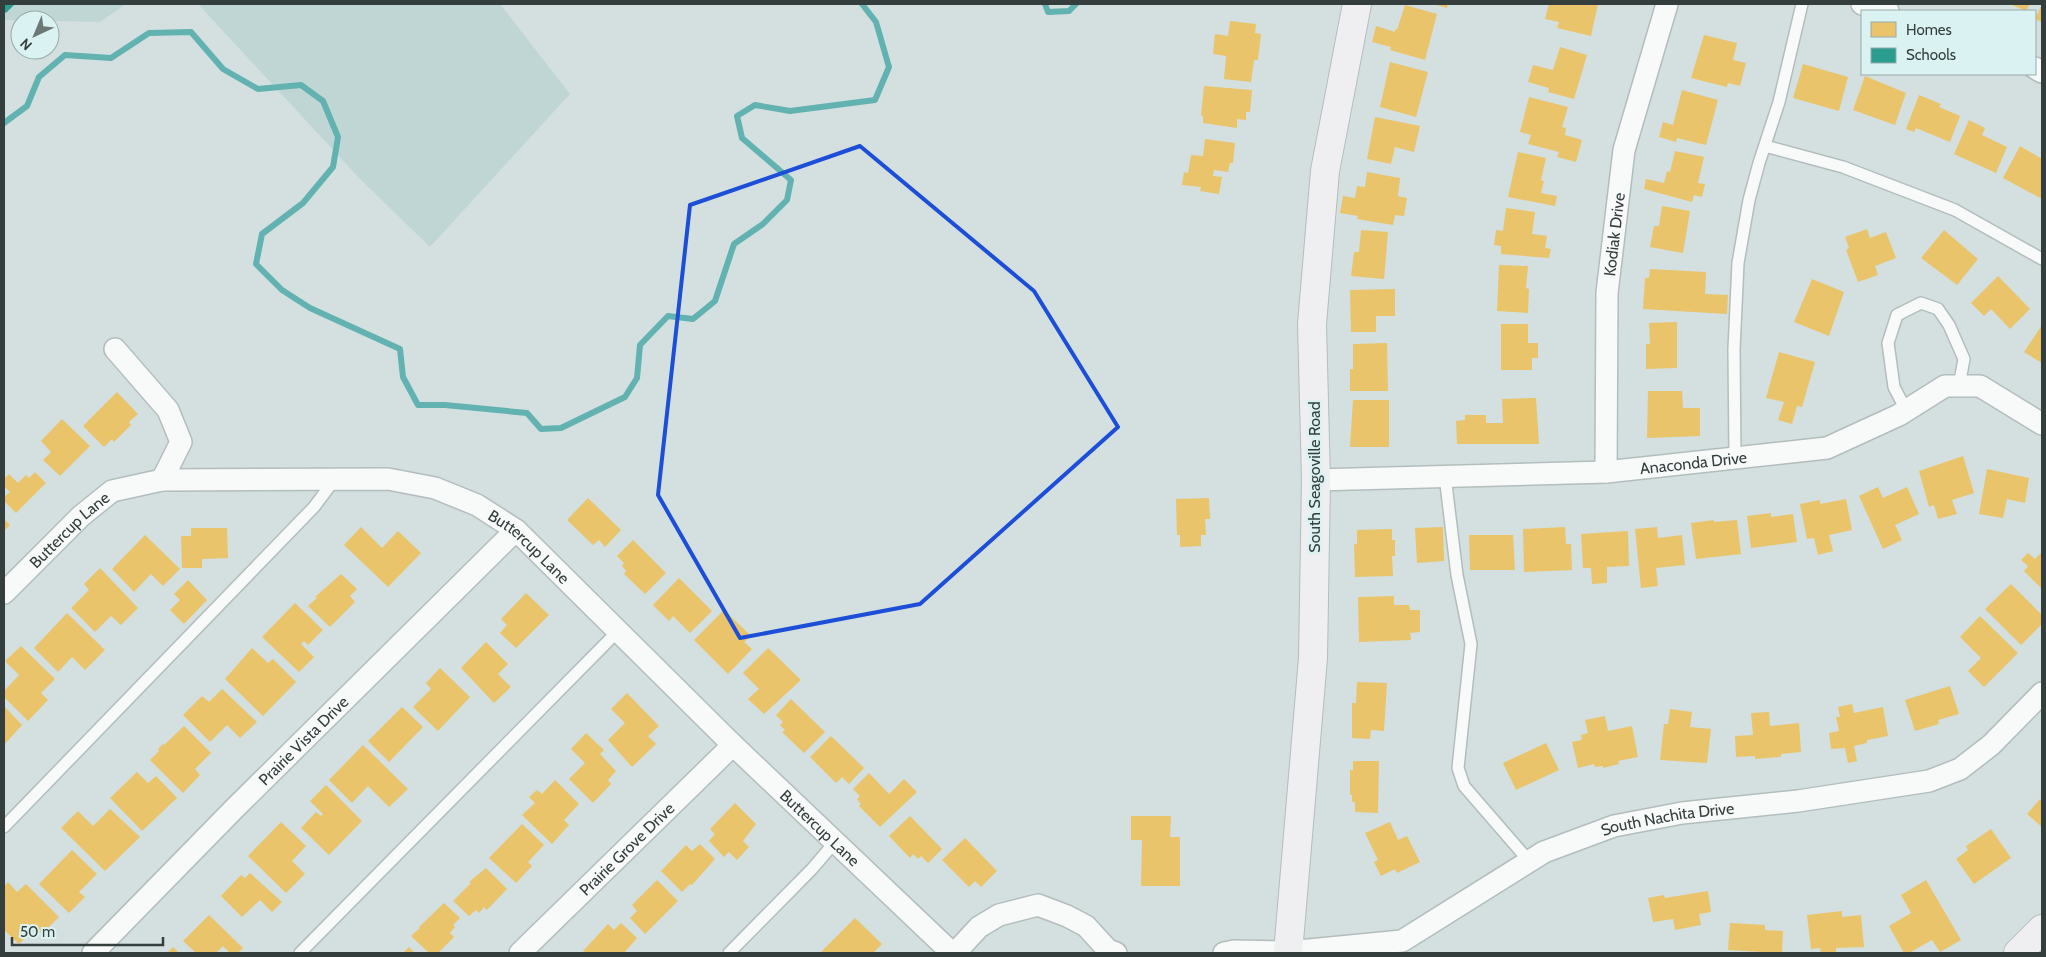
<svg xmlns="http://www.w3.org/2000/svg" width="2046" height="957" viewBox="0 0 2046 957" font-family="Cabin,sans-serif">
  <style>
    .built { fill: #c0d6d5 }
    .homes { fill: #e9c46a }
    .schools { fill: #2a9d8f }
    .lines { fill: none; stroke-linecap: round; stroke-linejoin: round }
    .stream { stroke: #62b2b2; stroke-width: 6 }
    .lane-casing { stroke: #b3bdbc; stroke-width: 14 }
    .street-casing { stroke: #b3bdbc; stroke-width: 24 }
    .secondary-casing { stroke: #b3bdbc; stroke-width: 30 }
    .lane { stroke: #f8fafa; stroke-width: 11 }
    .street { stroke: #f8fafa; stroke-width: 21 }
    .secondary { stroke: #efeef1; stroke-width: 28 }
    .marked { fill: none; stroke: #1d4ed8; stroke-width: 4; stroke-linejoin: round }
    .labels { text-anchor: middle; stroke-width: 5; stroke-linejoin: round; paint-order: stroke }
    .street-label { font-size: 16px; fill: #343e3d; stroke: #dbf2f2 }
  </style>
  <rect width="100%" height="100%" fill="#d3e0df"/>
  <!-- built -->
  <path class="built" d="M 4,4 L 126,4 L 100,22 L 4,20 Z
    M 198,4 L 500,4 L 570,94 L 430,247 L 360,179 Z"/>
  <!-- homes -->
  <path class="homes" d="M 1433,4 L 1448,4 L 1447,8 Z
    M 1549,4 L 1598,4 L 1591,36 L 1557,28 L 1559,22 L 1545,19 Z
    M 2010,4 L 2030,4 L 2026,11 Z
    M 2042,4 L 2042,22 L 2035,19 Z
    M 1405,5 L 1437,14 L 1425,60 L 1390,50 L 1391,47 L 1372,42 L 1376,26 L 1395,32 L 1395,29 L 1397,30 Z
    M 1230,21 L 1256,24 L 1255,33 L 1261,34 L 1258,60 L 1254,60 L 1251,82 L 1224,79 L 1226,56 L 1213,54 L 1215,34 L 1228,36 Z
    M 1704,35 L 1737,43 L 1733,60 L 1746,63 L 1740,86 L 1728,83 L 1727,87 L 1691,78 Z
    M 1560,47 L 1587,55 L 1574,99 L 1548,92 L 1549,88 L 1528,82 L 1533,65 L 1553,70 Z
    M 1390,62 L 1428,72 L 1416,117 L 1380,107 Z
    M 1803,64 L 1848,77 L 1839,111 L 1793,98 Z
    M 1865,76 L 1906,93 L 1895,125 L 1853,110 Z
    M 1204,86 L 1252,90 L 1250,112 L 1246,112 L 1246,120 L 1237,119 L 1237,128 L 1203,123 L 1203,116 L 1201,115 Z
    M 1682,90 L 1718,100 L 1706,145 L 1677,138 L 1676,142 L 1659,137 L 1663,122 L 1673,125 Z
    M 1919,95 L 1941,104 L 1939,107 L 1960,116 L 1950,142 L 1916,128 L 1914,132 L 1906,129 Z
    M 1529,97 L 1568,107 L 1562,127 L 1566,128 L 1565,135 L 1582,140 L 1576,162 L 1557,157 L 1559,152 L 1528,144 L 1531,135 L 1520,132 Z
    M 1375,117 L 1420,126 L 1414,152 L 1395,147 L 1391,164 L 1367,159 Z
    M 1969,120 L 1985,128 L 1982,135 L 2007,147 L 1996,173 L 1954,154 Z
    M 1205,139 L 1235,143 L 1233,163 L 1230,163 L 1228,172 L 1214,170 L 1213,176 L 1222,177 L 1219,194 L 1200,191 L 1201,187 L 1182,185 L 1184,172 L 1188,173 L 1191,155 L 1203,156 Z
    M 2020,146 L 2042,159 L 2042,199 L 2003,178 Z
    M 1675,151 L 1704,157 L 1698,183 L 1705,184 L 1702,197 L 1694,195 L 1692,202 L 1644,189 L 1646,179 L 1664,183 L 1667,171 L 1670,172 Z
    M 1518,152 L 1546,158 L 1541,180 L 1544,181 L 1541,193 L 1557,196 L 1555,206 L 1508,197 Z
    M 1367,172 L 1400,178 L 1398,196 L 1407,198 L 1404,216 L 1395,215 L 1393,225 L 1357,219 L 1358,216 L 1340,213 L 1343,196 L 1355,198 L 1357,186 L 1365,187 Z
    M 1662,206 L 1690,211 L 1683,253 L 1650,247 L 1654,226 L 1659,226 Z
    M 1506,208 L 1535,212 L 1532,234 L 1547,236 L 1545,248 L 1551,249 L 1549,258 L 1501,254 L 1501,246 L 1494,245 L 1496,230 L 1503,231 Z
    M 1867,229 L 1870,238 L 1886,232 L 1896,258 L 1875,266 L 1878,275 L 1858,282 L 1846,250 L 1849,248 L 1845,237 Z
    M 1361,230 L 1388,232 L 1384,279 L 1351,276 L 1354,252 L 1359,252 Z
    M 1944,230 L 1978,259 L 1957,285 L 1921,258 Z
    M 1499,265 L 1528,266 L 1526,288 L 1529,289 L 1528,313 L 1497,311 Z
    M 1650,269 L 1706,272 L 1705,294 L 1728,295 L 1727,314 L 1643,309 L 1645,278 L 1649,278 Z
    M 1998,276 L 2030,309 L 2010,329 L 1991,309 L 1984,316 L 1971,303 Z
    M 1812,279 L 1844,292 L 1829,336 L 1794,322 Z
    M 1395,289 L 1395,316 L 1376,316 L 1376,332 L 1351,332 L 1350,290 Z
    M 1677,322 L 1677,368 L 1646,369 L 1646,344 L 1650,344 L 1649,323 Z
    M 1501,324 L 1528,324 L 1528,343 L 1538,343 L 1538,358 L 1532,358 L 1532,370 L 1501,370 Z
    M 2042,325 L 2042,363 L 2024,352 Z
    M 1387,343 L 1388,391 L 1350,391 L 1350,369 L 1353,369 L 1353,344 Z
    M 1779,352 L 1815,362 L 1802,407 L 1797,406 L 1792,424 L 1778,420 L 1784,402 L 1766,398 Z
    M 1648,391 L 1682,391 L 1683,408 L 1700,408 L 1700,436 L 1647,438 Z
    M 117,392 L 138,414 L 129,422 L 131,425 L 114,442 L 112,439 L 104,447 L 83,426 Z
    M 1536,398 L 1539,444 L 1457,444 L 1456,421 L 1465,420 L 1465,415 L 1486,415 L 1486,423 L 1503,423 L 1502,399 Z
    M 1353,400 L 1389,400 L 1389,447 L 1350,447 Z
    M 62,419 L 90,446 L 60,476 L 43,460 L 51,452 L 41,441 Z
    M 1963,456 L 1974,493 L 1952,500 L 1957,514 L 1938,519 L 1934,505 L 1929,507 L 1919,471 Z
    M 1987,469 L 2029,478 L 2025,503 L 2007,499 L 2003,518 L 1979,514 Z
    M 35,472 L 46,483 L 16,513 L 4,501 L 4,497 L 10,492 L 4,486 L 4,479 L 9,474 L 18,483 L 26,475 L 29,478 Z
    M 1878,487 L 1883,498 L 1907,487 L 1919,514 L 1895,525 L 1902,540 L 1883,549 L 1859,496 Z
    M 588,498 L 621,530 L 605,547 L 599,540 L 593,545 L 567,520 Z
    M 1209,498 L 1210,519 L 1205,519 L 1206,535 L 1201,535 L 1201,546 L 1180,547 L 1180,535 L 1177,535 L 1176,499 Z
    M 1846,499 L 1852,530 L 1829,535 L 1833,551 L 1818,555 L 1814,538 L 1807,539 L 1800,504 L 1820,500 L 1820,504 Z
    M 1771,513 L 1771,517 L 1793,514 L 1797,542 L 1751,548 L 1747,516 Z
    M 4,519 L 10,525 L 4,531 Z
    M 1714,520 L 1714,522 L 1737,520 L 1741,554 L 1696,559 L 1691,523 Z
    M 361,527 L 382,548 L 398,531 L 421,553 L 388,587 L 344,545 Z
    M 1443,527 L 1444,561 L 1417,563 L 1415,528 Z
    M 1565,527 L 1566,544 L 1571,544 L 1572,570 L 1524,572 L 1523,529 Z
    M 1657,527 L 1658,538 L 1682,535 L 1685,565 L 1656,568 L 1658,586 L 1641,588 L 1635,529 Z
    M 191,528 L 227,528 L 228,558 L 202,559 L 202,568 L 182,568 L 181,536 L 191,536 Z
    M 1392,529 L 1392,540 L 1395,540 L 1395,556 L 1392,556 L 1393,576 L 1355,577 L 1354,544 L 1357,544 L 1357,530 Z
    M 1628,531 L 1629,566 L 1607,567 L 1607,583 L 1592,584 L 1591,568 L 1583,568 L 1581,534 Z
    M 145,535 L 180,569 L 163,586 L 151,574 L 134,592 L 112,569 Z
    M 1469,535 L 1513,535 L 1515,570 L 1470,570 Z
    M 633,540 L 666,573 L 645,594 L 624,574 L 626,571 L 622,566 L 624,563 L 617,556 Z
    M 2042,552 L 2042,589 L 2024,571 L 2028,566 L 2021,560 L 2028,553 L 2035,559 Z
    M 100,568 L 138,608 L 121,625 L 111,616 L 95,632 L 71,608 L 89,590 L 84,584 Z
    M 341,574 L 357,589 L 350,596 L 355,602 L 330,627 L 308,606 L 317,598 L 315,597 Z
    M 679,578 L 712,611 L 690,633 L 673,616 L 669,621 L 653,605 Z
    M 188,580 L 207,600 L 184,624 L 170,610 L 180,600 L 174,594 Z
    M 2011,584 L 2042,615 L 2042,624 L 2021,645 L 1985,609 Z
    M 526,593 L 549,615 L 516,648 L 500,633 L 507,625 L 501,619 Z
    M 1394,596 L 1394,605 L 1409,605 L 1410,610 L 1420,610 L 1420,632 L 1410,633 L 1411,640 L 1359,642 L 1358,597 Z
    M 295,603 L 323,630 L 308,645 L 304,641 L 301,644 L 314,657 L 299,672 L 262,637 Z
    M 724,610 L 751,636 L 744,642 L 752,649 L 728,674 L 694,640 Z
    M 67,613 L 105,650 L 85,670 L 72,657 L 58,672 L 34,648 Z
    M 1980,616 L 2018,653 L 1984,687 L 1968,671 L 1981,658 L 1960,637 Z
    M 486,642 L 508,664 L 498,674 L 511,687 L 494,703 L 461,668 Z
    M 21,646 L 55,679 L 41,693 L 48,700 L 28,721 L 4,697 L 4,691 L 19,675 L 5,661 Z
    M 252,648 L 268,663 L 273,659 L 296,682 L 263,716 L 225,679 Z
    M 768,648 L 801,680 L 764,714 L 748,699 L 759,689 L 743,673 Z
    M 440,668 L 470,697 L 438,731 L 413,707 L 431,689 L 426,683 Z
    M 1357,682 L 1387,683 L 1384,731 L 1371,730 L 1370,739 L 1352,738 L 1352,703 L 1356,703 Z
    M 1950,686 L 1959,714 L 1938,720 L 1939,724 L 1915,731 L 1905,700 Z
    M 222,689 L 257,722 L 240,738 L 227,725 L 210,742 L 183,715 L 202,696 L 209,702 Z
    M 627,693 L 659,726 L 648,736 L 656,744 L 632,767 L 608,740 L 625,723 L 611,709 Z
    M 791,699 L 825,732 L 804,753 L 782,732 L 785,730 L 780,725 L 783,722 L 776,715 Z
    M 1852,704 L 1854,713 L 1883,707 L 1888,736 L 1867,740 L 1867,743 L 1854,746 L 1857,761 L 1848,763 L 1845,748 L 1831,749 L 1829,733 L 1839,731 L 1836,717 L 1840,717 L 1838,707 Z
    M 4,706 L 22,725 L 4,745 Z
    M 402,707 L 423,727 L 389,762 L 368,741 Z
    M 1670,709 L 1692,712 L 1690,727 L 1711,729 L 1707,763 L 1660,760 L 1664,724 L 1668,724 Z
    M 1769,712 L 1770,726 L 1799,723 L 1801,752 L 1781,754 L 1781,757 L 1755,759 L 1755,756 L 1736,757 L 1735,736 L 1753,735 L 1751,713 Z
    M 1605,716 L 1608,731 L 1632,726 L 1638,757 L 1618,761 L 1619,764 L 1603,768 L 1603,766 L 1595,767 L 1594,764 L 1578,768 L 1572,742 L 1582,740 L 1581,735 L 1588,733 L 1585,720 Z
    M 184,726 L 211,753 L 195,769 L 200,775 L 183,793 L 150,760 L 159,751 L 158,749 L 163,744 L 164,745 Z
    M 586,733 L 604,750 L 600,754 L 616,771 L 608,780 L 611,784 L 593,803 L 569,779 L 585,763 L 571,749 Z
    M 831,736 L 864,768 L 849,784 L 842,777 L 836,783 L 810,757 Z
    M 1546,743 L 1559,770 L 1516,790 L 1503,763 Z
    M 363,745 L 408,789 L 389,807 L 368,786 L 352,803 L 329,780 Z
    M 1353,761 L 1379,761 L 1378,813 L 1355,812 L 1355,802 L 1352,802 L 1352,795 L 1350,795 L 1350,770 L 1353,770 Z
    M 137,772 L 148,783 L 156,776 L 177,798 L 142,831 L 110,798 Z
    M 869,773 L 889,794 L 904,779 L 917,792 L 880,827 L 859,806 L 861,804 L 857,799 L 860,796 L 853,789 Z
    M 555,780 L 579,804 L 564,820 L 569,825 L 552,844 L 522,815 L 535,803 L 529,797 L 537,790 L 542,794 Z
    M 326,785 L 362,821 L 329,855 L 301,828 L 316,812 L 321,816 L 323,814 L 310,801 Z
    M 2040,799 L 2042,801 L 2042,827 L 2027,814 Z
    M 735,803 L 756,824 L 743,841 L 749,847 L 737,860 L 729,852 L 724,857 L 709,841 L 715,834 L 710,829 Z
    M 110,809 L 140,837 L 105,871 L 61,828 L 78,811 L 93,826 Z
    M 910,816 L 942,849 L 928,863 L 921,856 L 918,859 L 913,854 L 910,858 L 889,836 Z
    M 1131,816 L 1171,816 L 1170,837 L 1180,837 L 1180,886 L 1141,886 L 1142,840 L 1131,840 Z
    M 281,822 L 306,846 L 292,861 L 305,874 L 286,893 L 248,856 Z
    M 1390,822 L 1398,840 L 1407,836 L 1420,862 L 1397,873 L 1395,869 L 1381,876 L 1374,862 L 1378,860 L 1365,833 Z
    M 522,824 L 544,845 L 528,862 L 532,866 L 516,883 L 489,858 Z
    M 1991,829 L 2011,858 L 1974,884 L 1956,859 L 1968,850 L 1966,846 Z
    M 965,838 L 997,871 L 981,887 L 975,881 L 969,887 L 942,860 Z
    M 700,844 L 715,859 L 692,885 L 690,884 L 682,892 L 661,871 L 686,845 L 692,851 Z
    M 72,850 L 97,874 L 79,892 L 85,897 L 69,913 L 39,884 Z
    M 486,868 L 507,889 L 487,910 L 484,907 L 479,913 L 476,910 L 469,916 L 453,901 L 471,883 L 469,882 Z
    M 250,873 L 282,902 L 272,912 L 260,900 L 242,917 L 221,896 L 241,875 L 245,878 Z
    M 657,880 L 678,901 L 645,934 L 630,918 L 637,911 L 632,905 Z
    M 1926,880 L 1961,940 L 1940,952 L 1932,940 L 1909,953 L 1904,953 L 1889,926 L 1911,913 L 1901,895 Z
    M 8,882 L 17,892 L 26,884 L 59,917 L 42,934 L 35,928 L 19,944 L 4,930 L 4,887 Z
    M 1708,891 L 1711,912 L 1699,914 L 1701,925 L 1675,930 L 1673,919 L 1653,922 L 1648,898 L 1664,895 L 1665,898 Z
    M 444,903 L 460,918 L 453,925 L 455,927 L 450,933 L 454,937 L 438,953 L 429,953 L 411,936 L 420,928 L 419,927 Z
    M 1842,911 L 1842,917 L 1861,915 L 1864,947 L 1836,948 L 1836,953 L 1821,953 L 1820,948 L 1811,949 L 1807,915 Z
    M 209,915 L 243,948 L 238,953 L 230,953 L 223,946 L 216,953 L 196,953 L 183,941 Z
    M 855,918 L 882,944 L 873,953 L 822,953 L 821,952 Z
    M 621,923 L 637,938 L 624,953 L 586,953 L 583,951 L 608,924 L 614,930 Z
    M 1730,923 L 1765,925 L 1765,930 L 1783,931 L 1782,953 L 1728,950 Z
    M 173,947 L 179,953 L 167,953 Z
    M 409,947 L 415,953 L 403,953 Z"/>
  <!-- schools -->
  <path class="schools" d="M 4,4 L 15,4 L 6,13 L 4,11 Z"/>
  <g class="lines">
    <!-- stream -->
    <path class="stream" d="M 1045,4 L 1048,12 L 1069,11 L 1076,4
      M 4,123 L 27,106 L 39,77 L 65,55 L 111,58 L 149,33 L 191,32 L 223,69 L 258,89 L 301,85 L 323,101 L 338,137 L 333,167 L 303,203 L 262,234 L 256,264 L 282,290 L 310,308 L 400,349 L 403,377 L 418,405 L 445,405 L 527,413 L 541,429 L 561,428 L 625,397 L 637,378 L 640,345 L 668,316 L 693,319 L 715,301 L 734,244 L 763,224 L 787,200 L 791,180 L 742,138 L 737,116 L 755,105 L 790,111 L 875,100 L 889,67 L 876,22 L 862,4"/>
    <defs>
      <path id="lane" d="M 1765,146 L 1843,167 L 1955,210 L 2042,259
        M 1906,410 L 1894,387 L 1888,343 L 1897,315 L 1921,303 L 1938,309 L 1949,325 L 1964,359 L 1959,386
        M 1735,458 L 1734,349 L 1738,263 L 1749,200 L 1759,163 L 1779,102 L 1802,4
        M 1445,476 L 1457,575 L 1471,644 L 1458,768 L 1464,786 L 1529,861
        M 4,827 L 314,507 L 335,479
        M 300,953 L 618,631
        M 729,953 L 812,869 L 835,842"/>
      <g id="street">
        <path d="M 1862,4 L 1888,11"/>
        <path d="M 2035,68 L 2042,72"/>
        <path d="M 115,349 L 168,410 L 181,442 L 162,480"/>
        <path id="s1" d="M 1606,472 L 1607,293 L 1624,150 L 1667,4"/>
        <path id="s2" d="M 1316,480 L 1606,472 L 1827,448 L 1899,415 L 1945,386 L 1980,386 L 2042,424"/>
        <path id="s3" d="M 4,593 L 81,516 L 112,491 L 162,480 L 388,479 L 435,488 L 477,505 L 516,530 L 733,745 L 952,953"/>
        <path id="s4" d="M 93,953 L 235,808 L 516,530"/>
        <path id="s5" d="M 520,953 L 733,745"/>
        <path d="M 955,953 L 979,927 L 999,915 L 1038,905 L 1067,916 L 1086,926 L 1108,950 L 1116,953"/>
        <path id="s6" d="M 1224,953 L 1234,951 L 1288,952 L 1402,941 L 1544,852 L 1614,826 L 1682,813 L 1798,801 L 1929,781 L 1960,769 L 1991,745 L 2042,693"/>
      </g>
      <path id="secondary" d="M 1288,953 L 1313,658 L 1316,480 L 1312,324 L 1325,171 L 1357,4
        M 2018,953 L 2042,929"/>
    </defs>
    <!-- lane casing -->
    <use href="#lane" class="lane-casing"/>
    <!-- street casing -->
    <use href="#street" class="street-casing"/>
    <!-- secondary casing -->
    <use href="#secondary" class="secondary-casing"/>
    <!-- lane -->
    <use href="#lane" class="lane"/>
    <!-- street -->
    <use href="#street" class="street"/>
    <!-- secondary -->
    <use href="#secondary" class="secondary"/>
  </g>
  <!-- marked area -->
  <path class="marked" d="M 860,146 L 1034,291 L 1118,427 L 920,604 L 740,638 L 658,495 L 690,205 Z"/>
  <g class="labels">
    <!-- street labels -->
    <g class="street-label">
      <text dy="6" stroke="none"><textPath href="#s1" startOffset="238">Kodiak Drive</textPath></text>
      <text dy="6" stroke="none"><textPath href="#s2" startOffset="378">Anaconda Drive</textPath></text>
      <text transform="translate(1314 477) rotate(-90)" y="6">South Seagoville Road</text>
      <text dy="6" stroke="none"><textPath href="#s3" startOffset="91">Buttercup Lane</textPath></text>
      <text dy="6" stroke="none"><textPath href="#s3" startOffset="586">Buttercup Lane</textPath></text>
      <text dy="6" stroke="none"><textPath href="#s4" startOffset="299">Prairie Vista Drive</textPath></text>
      <text dy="6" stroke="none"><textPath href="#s6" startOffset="475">South Nachita Drive</textPath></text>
      <text dy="6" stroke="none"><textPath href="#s3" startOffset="991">Buttercup Lane</textPath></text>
      <text dy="6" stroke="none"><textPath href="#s5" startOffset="149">Prairie Grove Drive</textPath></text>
    </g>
  </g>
  <!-- border -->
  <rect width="2046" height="957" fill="none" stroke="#343e3d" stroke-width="10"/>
  <!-- legend -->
  <rect x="1861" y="10" width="175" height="65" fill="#dbf2f2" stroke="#98aaaa"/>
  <rect x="1871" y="22" width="25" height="15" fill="#e9c46a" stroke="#98aaaa"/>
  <text x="1906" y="35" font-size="15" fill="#343e3d">Homes</text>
  <rect x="1871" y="48" width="25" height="15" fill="#2a9d8f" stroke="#98aaaa"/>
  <text x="1906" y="60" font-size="15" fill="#343e3d">Schools</text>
  <!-- north arrow -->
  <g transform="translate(35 35) rotate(224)"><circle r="24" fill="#dbf2f2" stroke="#98aaaa"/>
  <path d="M0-4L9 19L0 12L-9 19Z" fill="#6c7776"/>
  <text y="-8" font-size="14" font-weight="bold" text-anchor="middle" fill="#343e3d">N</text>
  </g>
  <!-- scale -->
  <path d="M12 937v8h151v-8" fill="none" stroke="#343e3d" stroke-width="2.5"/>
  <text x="20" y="937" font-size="15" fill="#343e3d" stroke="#dbf2f2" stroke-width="4" paint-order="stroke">50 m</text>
</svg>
